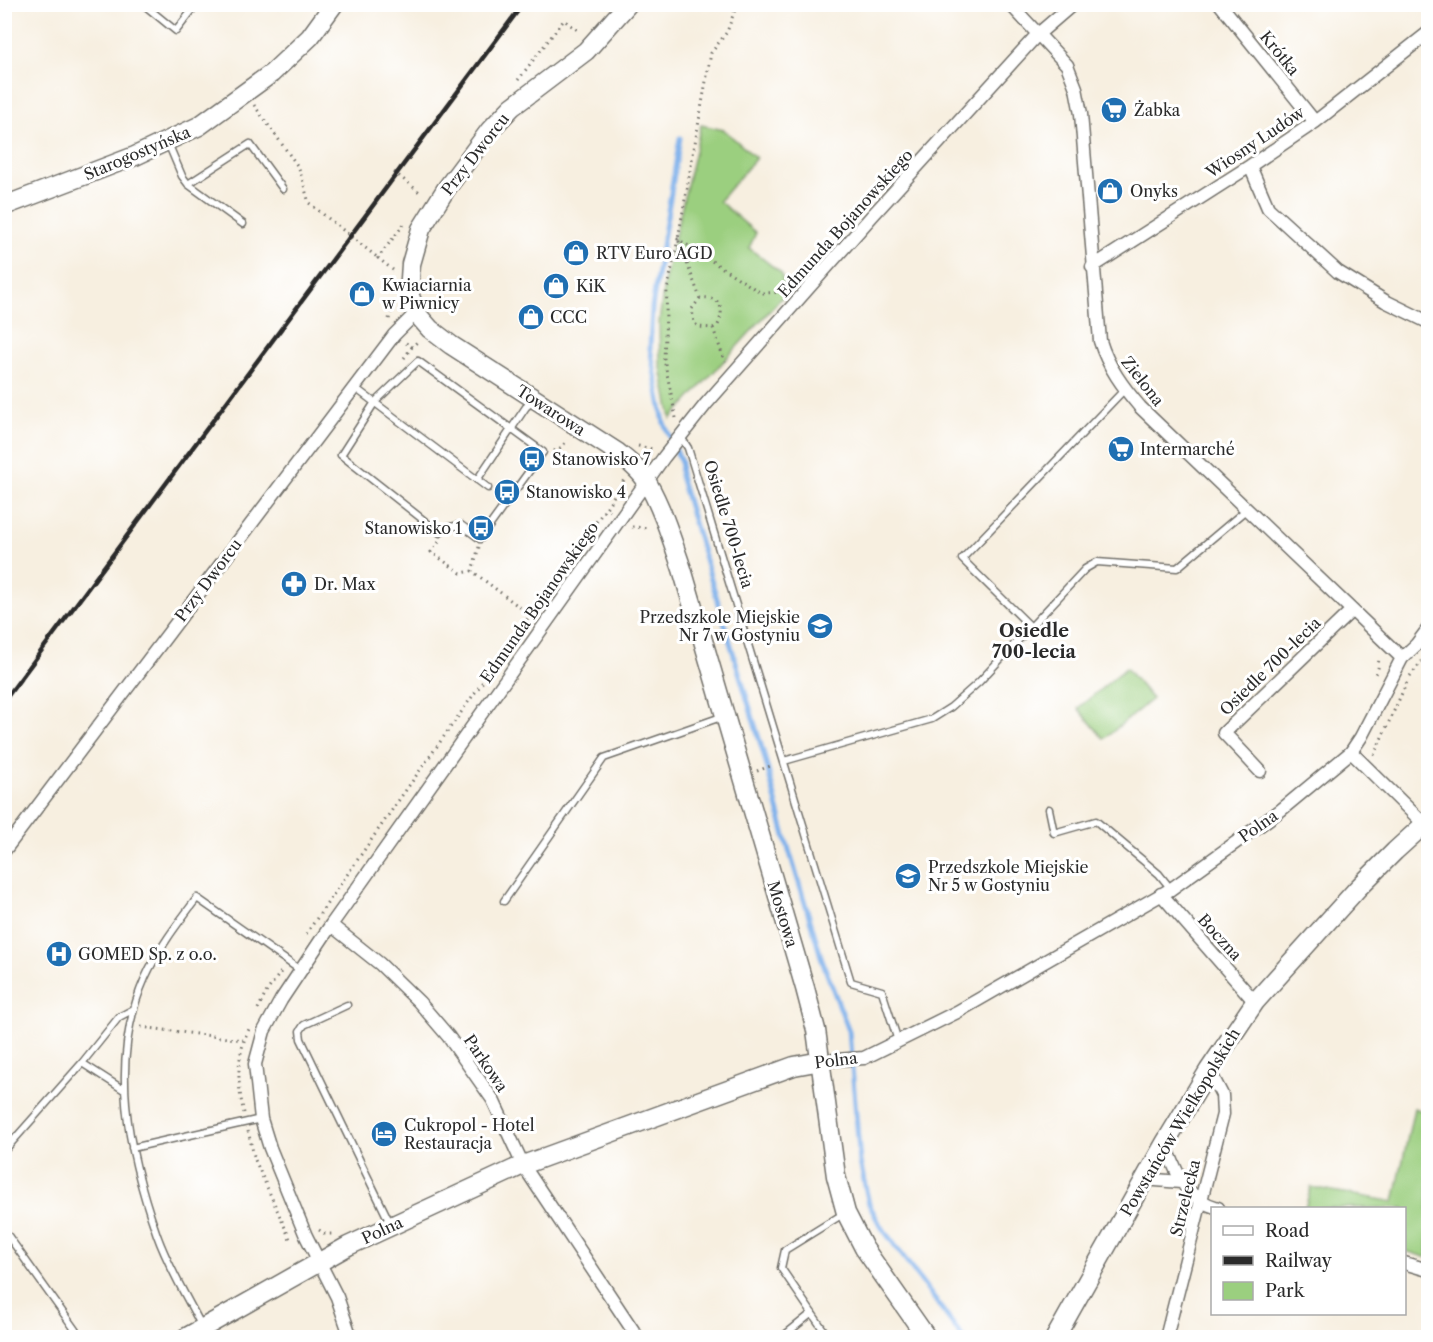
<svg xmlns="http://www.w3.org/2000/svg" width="1433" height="1342" viewBox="0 0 1433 1342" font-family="'Libre Caslon Text',serif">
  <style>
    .green { fill: #9bcf7f; stroke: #637d55; stroke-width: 1.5 }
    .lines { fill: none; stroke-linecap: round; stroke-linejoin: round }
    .stream { stroke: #7eb1eb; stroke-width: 5 }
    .lane-casing { stroke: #72706a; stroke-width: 9 }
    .street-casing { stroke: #72706a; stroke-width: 15 }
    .secondary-casing { stroke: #72706a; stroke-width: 21 }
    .path { stroke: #72706a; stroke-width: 3; stroke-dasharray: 1.5 4.5; stroke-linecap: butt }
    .lane { stroke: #fff; stroke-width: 6 }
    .street { stroke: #fff; stroke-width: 12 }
    .secondary { stroke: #fff; stroke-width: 18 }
    .rail { stroke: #2b2b2b; stroke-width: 4.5 }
    .labels { text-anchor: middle; stroke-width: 6; stroke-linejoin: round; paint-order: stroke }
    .street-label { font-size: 16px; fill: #2b2b2b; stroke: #fff }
    .poi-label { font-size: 16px; fill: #2b2b2b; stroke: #fff; text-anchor: start }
    .neighbourhood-label { font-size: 18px; font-weight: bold; fill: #2b2b2b; stroke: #fff }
  </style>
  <rect width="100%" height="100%" fill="#fff"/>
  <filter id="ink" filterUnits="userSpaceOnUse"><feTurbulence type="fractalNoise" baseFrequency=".0167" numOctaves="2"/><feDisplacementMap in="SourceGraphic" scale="12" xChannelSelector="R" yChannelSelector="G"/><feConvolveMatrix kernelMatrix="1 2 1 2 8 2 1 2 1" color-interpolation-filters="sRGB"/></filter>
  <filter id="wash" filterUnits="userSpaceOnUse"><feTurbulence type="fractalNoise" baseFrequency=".008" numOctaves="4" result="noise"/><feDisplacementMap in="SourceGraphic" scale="24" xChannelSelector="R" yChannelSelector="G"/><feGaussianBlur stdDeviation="1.35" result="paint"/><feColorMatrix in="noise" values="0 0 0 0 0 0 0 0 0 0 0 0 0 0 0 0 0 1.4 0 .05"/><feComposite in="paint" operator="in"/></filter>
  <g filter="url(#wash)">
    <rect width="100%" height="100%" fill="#f7efe0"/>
    <!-- green -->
    <path class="green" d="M 701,125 L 724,130 L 756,158 L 719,201 L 756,233 L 749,248 L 781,273 L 786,293 L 671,419 L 660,363 L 659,323 L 664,283 Z
      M 1126,668 L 1152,699 L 1104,739 L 1078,708 Z
      M 1414,1108 L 1428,1113 L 1428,1258 L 1405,1251 L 1404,1208 L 1305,1208 L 1311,1187 L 1394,1202 Z"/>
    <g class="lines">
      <!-- stream -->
      <path class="stream" d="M 680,138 L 652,307 L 650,348 L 664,423 L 681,462 L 680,476 L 764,755 L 786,840 L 823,963 L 849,1031 L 860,1162 L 869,1204 L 880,1225 L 963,1338"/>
    </g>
  </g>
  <g filter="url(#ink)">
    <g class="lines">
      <defs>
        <path id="lane" d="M 143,4 L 176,31 L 197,4
          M 168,143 L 182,176 L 188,184 L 243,224
          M 188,184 L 250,144 L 283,189
          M 418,361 L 543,452 L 480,539 L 461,525 L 444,528 L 440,533 L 341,455 L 375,402 Z
          M 354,387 L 488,488
          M 681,437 L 688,448 L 851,982 L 882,991 L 898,1041
          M 477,480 L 526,407 L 534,400
          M 1031,627 L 962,559 L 1125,389
          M 784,761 L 932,719 L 951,707 L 979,682 L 1085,569 L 1097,562 L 1177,568 L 1247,509
          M 1049,809 L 1054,833 L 1096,821 L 1159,874 L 1171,889
          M 504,901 L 604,758 L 724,716
          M 347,1005 L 304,1025 L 300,1031 L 301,1039 L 391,1225
          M 82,1063 L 124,1090
          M 132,1148 L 261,1119
          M 4,1151 L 82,1063 L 119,1017 L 134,1009
          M 4,1230 L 81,1338
          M 201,1325 C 186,1296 168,1266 157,1235 C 128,1153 108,1061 145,978 C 158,949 178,923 197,898 L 300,970
          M 781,1338 L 812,1313
          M 829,1338 L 781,1268 L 785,1250 L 843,1214"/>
        <path id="street" d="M 1010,4 L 1067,65 L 1076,88 L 1081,114 L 1100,341 C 1108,367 1123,387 1140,407 L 1402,658
          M 1220,4 L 1315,122
          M 1250,166 L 1268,208 L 1338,272 L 1385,301 L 1428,322
          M 1092,267 L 1250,166 L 1315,122 L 1428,33
          M 1351,752 L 1424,824
          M 1260,771 L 1224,733 L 1351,611
          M 4,851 L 394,335 L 416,313
          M 1161,894 L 1255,1002
          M 331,925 L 380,964 L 419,1002 L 448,1036 L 493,1100 L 523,1165 L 638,1338
          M 821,1061 L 864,1058 L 957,1012 L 1171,889 L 1281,810 L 1351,752 L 1361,737 L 1402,658 L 1416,645 L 1428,629
          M 1165,1143 C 1177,1173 1183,1198 1218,1208
          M 1143,1179 L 1181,1182
          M 1404,1263 L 1428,1270
          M 351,1338 L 337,1297 L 306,1236 L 270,1148 L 261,1119 L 255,1064 L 264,1031 L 281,1000 L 331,925 L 664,457 L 706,404 L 872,216 L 1037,35 L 1073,4
          M 1166,1338 L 1223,1114 L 1222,1095 L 1209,1070"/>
        <path id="secondary" d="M 628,4 L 586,51 L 512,107 L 490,130 L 446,189 L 421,229 L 411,264 L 409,293 L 416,313 L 430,329 L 451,345 L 617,452 C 628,461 640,470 647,482 C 662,508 672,540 682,569 L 805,988 L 816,1030 L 836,1176 L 846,1213 L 864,1248 L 927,1338
          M 4,206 L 135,156 L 199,126 L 272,73 L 310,37 L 334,4
          M 185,1338 L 348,1246 L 523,1165 L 794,1066 L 821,1061
          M 1055,1338 L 1165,1143 L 1209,1070 L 1255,1002 L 1358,888 L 1395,851 L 1428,821"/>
      </defs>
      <!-- lane casing -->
      <use href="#lane" class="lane-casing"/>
      <!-- street casing -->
      <use href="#street" class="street-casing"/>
      <!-- secondary casing -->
      <use href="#secondary" class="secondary-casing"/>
      <!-- path -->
      <path class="path" d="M 518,80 L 564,20 L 580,32
        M 254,105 L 299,168 L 309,203 L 378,258
        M 394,172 L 422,194
        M 4,182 L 13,184
        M 393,270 L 378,258 L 404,224
        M 700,298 L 692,309 L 694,323 L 699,327 L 713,328 L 725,362
        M 389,319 L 394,302
        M 713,328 L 718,325 C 725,308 721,296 700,298 L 678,239 L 711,53 L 727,32 L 737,4
        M 406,343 L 412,347 L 419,340
        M 404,358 L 412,347
        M 676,418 L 664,359 L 667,291 L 678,239 L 761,293 L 787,292
        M 638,446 L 652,449
        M 554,451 L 562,447 L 567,440
        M 610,511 L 606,508 L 624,480
        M 632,527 L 649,528
        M 439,542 L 431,552 L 461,573 L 472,571
        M 479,547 L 472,571 L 530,615
        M 1424,615 L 1428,609
        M 1376,674 L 1378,668 L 1379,657
        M 1410,676 L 1423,660
        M 1374,755 L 1407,682
        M 757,771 L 773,765
        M 306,934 L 401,797 L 606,508
        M 258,1009 L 267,991 L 283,969
        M 141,1027 L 243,1040
        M 244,1113 C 237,1085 236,1055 249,1029
        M 248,1131 L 255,1160 L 290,1239
        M 319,1230 L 325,1234 L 332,1234"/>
      <!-- lane -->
      <use href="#lane" class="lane"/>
      <!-- street -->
      <use href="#street" class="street"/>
      <!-- secondary -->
      <use href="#secondary" class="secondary"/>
      <!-- rail -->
      <path class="rail" d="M 4,701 L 523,4"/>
    </g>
  </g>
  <!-- icons -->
  <defs>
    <symbol id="supermarket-disc" viewBox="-11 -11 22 22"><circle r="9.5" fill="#1f6fb2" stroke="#fff"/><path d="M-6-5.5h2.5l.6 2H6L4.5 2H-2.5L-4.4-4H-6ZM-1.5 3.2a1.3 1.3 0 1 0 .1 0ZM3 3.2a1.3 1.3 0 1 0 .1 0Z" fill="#fff"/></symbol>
    <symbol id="shop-disc" viewBox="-11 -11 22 22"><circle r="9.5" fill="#1f6fb2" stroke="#fff"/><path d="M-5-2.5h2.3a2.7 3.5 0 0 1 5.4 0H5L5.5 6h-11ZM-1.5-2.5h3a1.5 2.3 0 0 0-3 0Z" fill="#fff"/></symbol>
    <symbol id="bus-disc" viewBox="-11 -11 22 22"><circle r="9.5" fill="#1f6fb2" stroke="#fff"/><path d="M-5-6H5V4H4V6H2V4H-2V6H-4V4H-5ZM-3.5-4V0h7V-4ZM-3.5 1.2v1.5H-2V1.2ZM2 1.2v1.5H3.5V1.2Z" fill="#fff"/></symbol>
    <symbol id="pharmacy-disc" viewBox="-11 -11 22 22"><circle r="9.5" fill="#1f6fb2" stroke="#fff"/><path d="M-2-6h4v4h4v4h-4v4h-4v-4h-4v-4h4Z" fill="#fff"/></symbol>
    <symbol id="school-disc" viewBox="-11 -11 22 22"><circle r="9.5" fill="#1f6fb2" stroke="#fff"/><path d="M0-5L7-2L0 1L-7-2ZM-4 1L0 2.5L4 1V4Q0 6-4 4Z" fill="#fff"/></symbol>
    <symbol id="hospital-disc" viewBox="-11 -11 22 22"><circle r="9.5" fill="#1f6fb2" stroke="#fff"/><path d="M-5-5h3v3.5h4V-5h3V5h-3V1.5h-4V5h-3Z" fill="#fff"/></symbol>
    <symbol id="hotel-disc" viewBox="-11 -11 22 22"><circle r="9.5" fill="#1f6fb2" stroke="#fff"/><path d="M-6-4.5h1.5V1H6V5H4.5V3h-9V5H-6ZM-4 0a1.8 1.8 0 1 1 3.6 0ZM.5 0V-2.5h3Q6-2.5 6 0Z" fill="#fff"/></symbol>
  </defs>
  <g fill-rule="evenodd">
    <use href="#supermarket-disc" x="1099" y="95" width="30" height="30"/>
    <use href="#shop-disc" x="1095" y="176" width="30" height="30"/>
    <use href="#shop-disc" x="561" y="238" width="30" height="30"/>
    <use href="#shop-disc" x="541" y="271" width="30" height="30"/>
    <use href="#shop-disc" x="347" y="279" width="30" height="30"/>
    <use href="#shop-disc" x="516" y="302" width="30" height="30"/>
    <use href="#supermarket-disc" x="1106" y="434" width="30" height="30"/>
    <use href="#bus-disc" x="517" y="444" width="30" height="30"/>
    <use href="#bus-disc" x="492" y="477" width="30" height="30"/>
    <use href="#bus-disc" x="466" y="513" width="30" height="30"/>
    <use href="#pharmacy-disc" x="279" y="569" width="30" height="30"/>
    <use href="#school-disc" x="805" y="611" width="30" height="30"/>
    <use href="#school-disc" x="893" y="861" width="30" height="30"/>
    <use href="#hospital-disc" x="44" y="939" width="30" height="30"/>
    <use href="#hotel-disc" x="369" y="1119" width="30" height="30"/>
  </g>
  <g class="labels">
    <!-- street labels -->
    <g class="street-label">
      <text transform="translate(1280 53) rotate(51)" y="6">Krótka</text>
      <text transform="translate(1255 142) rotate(-34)" y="6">Wiosny Ludów</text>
      <text transform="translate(137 153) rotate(-23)" y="6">Starogostyńska</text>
      <text transform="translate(475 154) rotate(-52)" y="6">Przy Dworcu</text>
      <text transform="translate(845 223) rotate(-48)" y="6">Edmunda Bojanowskiego</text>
      <text transform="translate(1143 381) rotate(52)" y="6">Zielona</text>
      <text transform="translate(551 410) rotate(33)" y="6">Towarowa</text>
      <text transform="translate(729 524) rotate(73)" y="6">Osiedle 700-lecia</text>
      <text transform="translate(208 580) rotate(-53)" y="6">Przy Dworcu</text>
      <text transform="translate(539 602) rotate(-55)" y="6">Edmunda Bojanowskiego</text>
      <text transform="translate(1270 666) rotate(-44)" y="6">Osiedle 700-lecia</text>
      <text transform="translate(1258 826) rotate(-35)" y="6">Polna</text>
      <text transform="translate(783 914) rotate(73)" y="6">Mostowa</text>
      <text transform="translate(1220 937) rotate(48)" y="6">Boczna</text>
      <text transform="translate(836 1060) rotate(-7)" y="6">Polna</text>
      <text transform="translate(486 1063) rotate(56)" y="6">Parkowa</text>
      <text transform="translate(1180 1122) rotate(-59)" y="6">Powstańców Wielkopolskich</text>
      <text transform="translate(1185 1198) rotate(-76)" y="6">Strzelecka</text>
      <text transform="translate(382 1230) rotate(-25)" y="6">Polna</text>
    </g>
    <!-- poi labels -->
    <g class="poi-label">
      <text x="1134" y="116">Żabka</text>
      <text x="1130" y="197">Onyks</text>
      <text x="596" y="259">RTV Euro AGD</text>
      <text x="382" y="291">Kwiaciarnia<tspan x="382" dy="18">w Piwnicy</tspan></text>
      <text x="576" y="292">KiK</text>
      <text x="550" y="323">CCC</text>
      <text x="1140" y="455">Intermarché</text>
      <text x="552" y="465">Stanowisko 7</text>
      <text x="526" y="498">Stanowisko 4</text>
      <text x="462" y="534" text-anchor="end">Stanowisko 1</text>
      <text x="314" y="590">Dr. Max</text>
      <text x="800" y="623" text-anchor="end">Przedszkole Miejskie<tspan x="800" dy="18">Nr 7 w Gostyniu</tspan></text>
      <text x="928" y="873">Przedszkole Miejskie<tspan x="928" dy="18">Nr 5 w Gostyniu</tspan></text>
      <text x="78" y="960">GOMED Sp. z o.o.</text>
      <text x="404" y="1131">Cukropol - Hotel<tspan x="404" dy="18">Restauracja</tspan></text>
    </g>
    <!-- neighbourhood labels -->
    <g class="neighbourhood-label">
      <text x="1034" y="637">Osiedle<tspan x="1034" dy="21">700-lecia</tspan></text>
    </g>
  </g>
  <!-- margin -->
  <rect width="1433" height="1342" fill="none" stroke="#fff" stroke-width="24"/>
  <!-- legend -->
  <rect x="1211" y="1207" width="195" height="108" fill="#ffffff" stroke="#aaaaaa" stroke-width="1.5"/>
  <rect x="1223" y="1226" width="30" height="9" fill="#ffffff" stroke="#aaaaaa" stroke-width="1.5"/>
  <text x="1265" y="1237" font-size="18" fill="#2b2b2b">Road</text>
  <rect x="1223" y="1256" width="30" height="9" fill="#2b2b2b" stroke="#aaaaaa" stroke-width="1.5"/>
  <text x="1265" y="1267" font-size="18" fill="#2b2b2b">Railway</text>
  <rect x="1223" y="1282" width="30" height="18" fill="#9bcf7f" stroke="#aaaaaa" stroke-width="1.5"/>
  <text x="1265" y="1297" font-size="18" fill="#2b2b2b">Park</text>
</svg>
